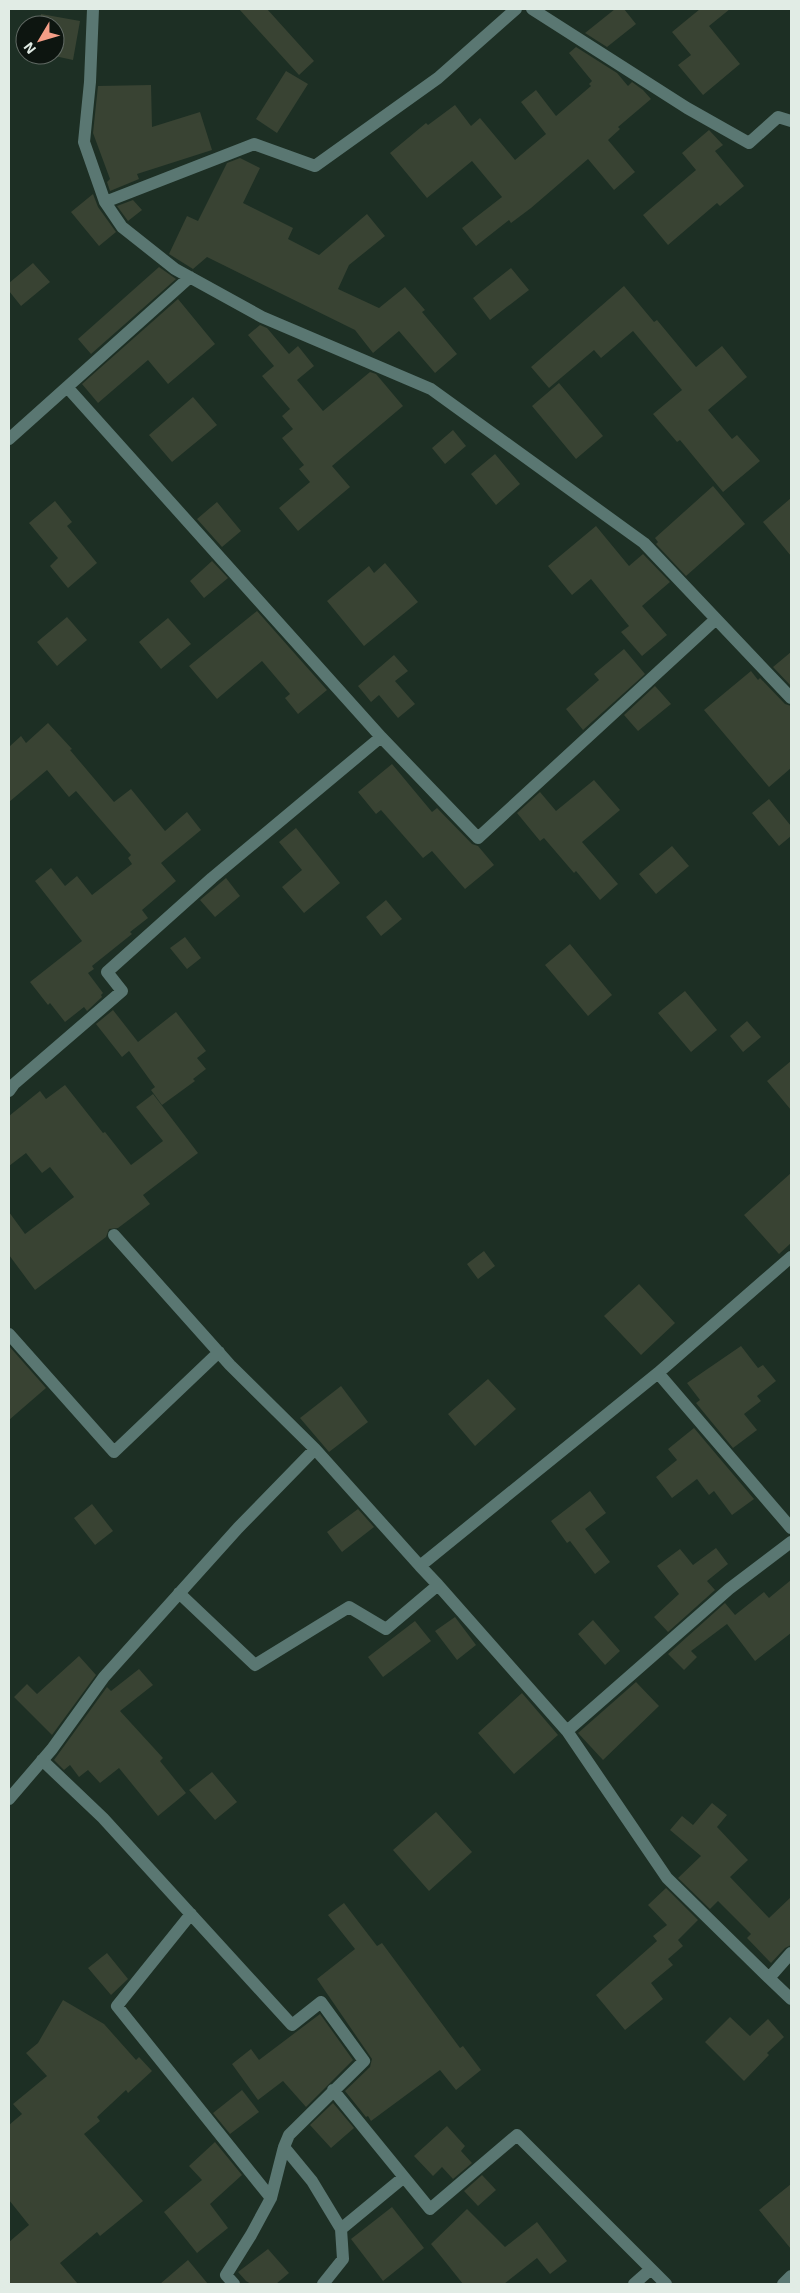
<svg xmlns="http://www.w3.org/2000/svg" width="800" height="2293" viewBox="0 0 800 2293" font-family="'Exo 2',sans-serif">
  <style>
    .building { fill: #394333 }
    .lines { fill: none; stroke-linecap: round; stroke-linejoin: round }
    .minor { stroke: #5a7772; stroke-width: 12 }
  </style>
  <rect width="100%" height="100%" fill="#1d2f24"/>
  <!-- building -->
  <path class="building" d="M 239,9 L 267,9 L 314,61 L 299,75 Z
    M 615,9 L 624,9 L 636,24 L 607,47 L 585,33 Z
    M 700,9 L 730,9 L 709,26 L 740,64 L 703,95 L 678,65 L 691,55 L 672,32 Z
    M 41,14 L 80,21 L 73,60 L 50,55 L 55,55 L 55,25 L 39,25 Z
    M 576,47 L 617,73 L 628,86 L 632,82 L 643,90 L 651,99 L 618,127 L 620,129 L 608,140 L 635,172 L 614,190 L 588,159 L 531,208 L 511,223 L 509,220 L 476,246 L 462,228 L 502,197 L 472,161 L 427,198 L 390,153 L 426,123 L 428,125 L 455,105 L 471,126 L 480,118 L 515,160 L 546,134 L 521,102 L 536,90 L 556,116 L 591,86 L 589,84 L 592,81 L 569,53 Z
    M 286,71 L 308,84 L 277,133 L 256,119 Z
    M 151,85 L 152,127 L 200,112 L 212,150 L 137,174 L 139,179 L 110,191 L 107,182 L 110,179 L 93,133 L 98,86 Z
    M 709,130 L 723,145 L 715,151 L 744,186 L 720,206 L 717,203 L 668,245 L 643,215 L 696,170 L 682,153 Z
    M 240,158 L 260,168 L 243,203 L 293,228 L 288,239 L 319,255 L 367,214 L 385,236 L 349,265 L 338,289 L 379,308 L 405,287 L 425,310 L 422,312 L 457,354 L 435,373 L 399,331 L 373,353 L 355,330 L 207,257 L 193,269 L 169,254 L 187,216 L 198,221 L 227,163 Z
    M 93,194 L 98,207 L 116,232 L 99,246 L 71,212 Z
    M 133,200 L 142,210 L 128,221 L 117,206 Z
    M 33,263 L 50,282 L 21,306 L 9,291 L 9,283 Z
    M 159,267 L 176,279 L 91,354 L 78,339 Z
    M 511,268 L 529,290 L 490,320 L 473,298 Z
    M 624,286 L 654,322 L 657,320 L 696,367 L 722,346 L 747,377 L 708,410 L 732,439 L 737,435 L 760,461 L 723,492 L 680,440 L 677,442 L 653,414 L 682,390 L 633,331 L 601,358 L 594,350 L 549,388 L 531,367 Z
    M 178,299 L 215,344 L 168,384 L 148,360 L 98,403 L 82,384 Z
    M 260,325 L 267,328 L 289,354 L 298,346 L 314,366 L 297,380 L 323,411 L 370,372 L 376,374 L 403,406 L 332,466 L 350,487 L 298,531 L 279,508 L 310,482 L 299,469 L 304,465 L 282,438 L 293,429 L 282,416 L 290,409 L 262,376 L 274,366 L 248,335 Z
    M 559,383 L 603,436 L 576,459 L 532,406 Z
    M 193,397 L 217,425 L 172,462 L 149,435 Z
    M 453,430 L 466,446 L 445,464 L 432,448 Z
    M 495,454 L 520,484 L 496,505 L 471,474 Z
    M 713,486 L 745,524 L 686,576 L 656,544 L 658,542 L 655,538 Z
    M 791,498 L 791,556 L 763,522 Z
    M 55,501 L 72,522 L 67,526 L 97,563 L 68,588 L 50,566 L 58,558 L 29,523 Z
    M 217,502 L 241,531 L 222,547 L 197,519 Z
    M 596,526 L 629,566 L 643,554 L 670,582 L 642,606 L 667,635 L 642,656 L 621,632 L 629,626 L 591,579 L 572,595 L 548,566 Z
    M 212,561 L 228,578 L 204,598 L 190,581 Z
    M 385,563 L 418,602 L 364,646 L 327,601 L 369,566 L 374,573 Z
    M 257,611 L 327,690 L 298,714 L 285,698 L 290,694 L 262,661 L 217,699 L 189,666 Z
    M 67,617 L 87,640 L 57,666 L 37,642 Z
    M 168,618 L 191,644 L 161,669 L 139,642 Z
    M 624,649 L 645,674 L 583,730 L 566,709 L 599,680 L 594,674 Z
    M 791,652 L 791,686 L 773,667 Z
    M 394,655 L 408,671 L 395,681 L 415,704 L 398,718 L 379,695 L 371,702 L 358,686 Z
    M 751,671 L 758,680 L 760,678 L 785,704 L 791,706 L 791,768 L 769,787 L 704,710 Z
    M 655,686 L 671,704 L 638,731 L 624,715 Z
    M 48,723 L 72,749 L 70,750 L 114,802 L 131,789 L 165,831 L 187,812 L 201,830 L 161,863 L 176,881 L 142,910 L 148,918 L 130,932 L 132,934 L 92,966 L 94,969 L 88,973 L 103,993 L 101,995 L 102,997 L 87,1011 L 84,1007 L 65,1022 L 50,1003 L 48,1005 L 30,982 L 82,941 L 35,881 L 51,868 L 65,886 L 77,876 L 92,895 L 132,864 L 128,858 L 131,855 L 76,791 L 69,797 L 47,770 L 9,802 L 9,747 L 21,736 L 26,743 Z
    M 392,764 L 432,812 L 437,808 L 472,844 L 478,846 L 494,865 L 465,889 L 432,851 L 423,858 L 381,810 L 376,814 L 358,792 Z
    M 594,780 L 620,810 L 582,842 L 618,884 L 600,900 L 576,871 L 574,873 L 544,838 L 540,841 L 517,813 L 540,792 L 556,811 Z
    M 769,799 L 791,826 L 791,836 L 779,846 L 752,813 Z
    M 296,828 L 340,883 L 304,913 L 282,887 L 302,870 L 279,842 Z
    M 672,846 L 689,866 L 656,894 L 639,874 Z
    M 226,878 L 240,896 L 215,917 L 200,900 Z
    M 386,900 L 402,919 L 381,936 L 366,917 Z
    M 185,937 L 201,958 L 187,969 L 170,948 Z
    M 570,944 L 612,995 L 588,1016 L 545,965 Z
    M 685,991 L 717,1030 L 691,1052 L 658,1013 Z
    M 113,1010 L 138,1042 L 176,1012 L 206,1051 L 197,1058 L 206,1069 L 193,1079 L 195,1081 L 162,1105 L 151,1090 L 155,1087 L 129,1051 L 122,1057 L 96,1024 Z
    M 747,1021 L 761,1037 L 743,1052 L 730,1036 Z
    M 791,1061 L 791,1110 L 767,1081 Z
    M 65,1085 L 103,1133 L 105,1132 L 131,1165 L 163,1141 L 136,1107 L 153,1094 L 198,1153 L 143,1195 L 150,1204 L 118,1228 L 109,1229 L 106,1237 L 35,1290 L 9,1255 L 9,1212 L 25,1234 L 74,1197 L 50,1167 L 42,1173 L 26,1153 L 9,1166 L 9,1116 L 40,1091 L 46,1099 Z
    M 791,1173 L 791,1243 L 779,1254 L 744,1215 Z
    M 484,1251 L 495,1266 L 478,1279 L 467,1264 Z
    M 639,1284 L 675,1323 L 641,1355 L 604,1316 Z
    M 9,1346 L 46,1388 L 9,1420 Z
    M 741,1346 L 758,1368 L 763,1365 L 776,1381 L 757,1396 L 761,1401 L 744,1414 L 757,1430 L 733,1448 L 696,1403 L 700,1400 L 687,1383 Z
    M 488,1379 L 516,1409 L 475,1446 L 448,1414 Z
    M 341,1386 L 368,1422 L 329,1452 L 300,1418 Z
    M 694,1428 L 754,1499 L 732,1515 L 714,1491 L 709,1495 L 697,1479 L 672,1498 L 656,1477 L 677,1460 L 668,1449 Z
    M 590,1491 L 606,1513 L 585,1529 L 610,1562 L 595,1574 L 570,1541 L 567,1543 L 551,1521 Z
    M 92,1504 L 113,1531 L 95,1545 L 74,1518 Z
    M 358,1509 L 374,1527 L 342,1552 L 327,1532 Z
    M 716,1548 L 728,1564 L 707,1581 L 715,1590 L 668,1632 L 654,1617 L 679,1594 L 657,1566 L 680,1549 L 693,1565 Z
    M 791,1580 L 791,1633 L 755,1661 L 727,1624 L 691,1651 L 697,1657 L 684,1670 L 668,1654 L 725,1603 L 735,1615 L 764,1592 L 769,1598 Z
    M 455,1617 L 476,1645 L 457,1660 L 435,1631 Z
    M 593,1620 L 620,1651 L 605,1665 L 578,1634 Z
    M 415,1621 L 431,1641 L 383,1677 L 368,1657 Z
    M 79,1656 L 96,1675 L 52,1735 L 14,1697 L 27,1684 L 37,1694 Z
    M 139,1669 L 153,1685 L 120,1711 L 163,1758 L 160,1761 L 186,1793 L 158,1816 L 119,1768 L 100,1783 L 88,1770 L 79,1777 L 70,1765 L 64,1770 L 54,1760 L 107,1687 L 111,1691 Z
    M 636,1682 L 659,1706 L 603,1760 L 578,1733 Z
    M 522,1693 L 558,1735 L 514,1774 L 478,1733 Z
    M 212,1772 L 237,1802 L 215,1820 L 189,1790 Z
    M 712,1803 L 727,1815 L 717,1827 L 748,1860 L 730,1877 L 769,1918 L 791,1897 L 791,1945 L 785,1948 L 771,1963 L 747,1938 L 751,1934 L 718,1901 L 710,1909 L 678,1878 L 701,1856 L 670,1830 L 682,1816 L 693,1825 Z
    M 436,1812 L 472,1852 L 429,1891 L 393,1850 Z
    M 666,1888 L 698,1920 L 678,1940 L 683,1946 L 668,1959 L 673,1965 L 651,1983 L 663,1999 L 625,2030 L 596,1995 L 657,1941 L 653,1936 L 667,1925 L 648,1905 Z
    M 344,1903 L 377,1946 L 382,1943 L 460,2048 L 463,2046 L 481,2070 L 456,2090 L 440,2070 L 371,2121 L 368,2116 L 366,2117 L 345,2091 L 370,2067 L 372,2059 L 317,1979 L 355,1949 L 328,1915 Z
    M 107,1953 L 128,1979 L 111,1995 L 88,1968 Z
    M 63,2000 L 104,2024 L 136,2060 L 139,2057 L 152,2071 L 128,2093 L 126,2090 L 97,2117 L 100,2121 L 84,2134 L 143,2201 L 100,2236 L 97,2232 L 60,2263 L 78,2284 L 9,2284 L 9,2242 L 29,2225 L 9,2200 L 9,2125 L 22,2114 L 13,2104 L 47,2076 L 26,2053 L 38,2043 Z
    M 320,2014 L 353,2060 L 306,2107 L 283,2081 L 258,2100 L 232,2064 L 251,2049 L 259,2060 Z
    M 730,2017 L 750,2036 L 768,2019 L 784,2037 L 767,2053 L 769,2055 L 744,2081 L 705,2042 Z
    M 242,2090 L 259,2112 L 230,2134 L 213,2113 Z
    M 333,2103 L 354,2128 L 331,2148 L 310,2125 Z
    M 447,2126 L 465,2146 L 461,2151 L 472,2163 L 453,2179 L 442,2167 L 433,2176 L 414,2156 Z
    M 215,2142 L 242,2175 L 210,2204 L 228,2228 L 197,2253 L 164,2212 L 202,2180 L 189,2166 Z
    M 482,2175 L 496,2190 L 478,2206 L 464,2191 Z
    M 791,2184 L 791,2249 L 759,2210 Z
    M 392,2207 L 424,2248 L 383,2281 L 351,2239 Z
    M 467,2209 L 505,2247 L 537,2222 L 567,2261 L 550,2274 L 537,2258 L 504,2284 L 463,2284 L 431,2244 Z
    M 268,2249 L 289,2273 L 276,2284 L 251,2284 L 246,2281 L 238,2272 Z
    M 188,2260 L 208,2284 L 160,2284 Z"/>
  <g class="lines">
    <!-- minor -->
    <path class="minor" d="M 93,9 L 90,82 L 84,142 L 105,202 L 122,227 L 175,269 L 262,317 L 431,389 L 644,543 L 791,698
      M 532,9 L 687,108 L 749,143 L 778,117 L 791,121
      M 105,202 L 254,144 L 315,166 L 438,78 L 516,9
      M 9,439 L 190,277
      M 381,737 L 478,838 L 716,619
      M 9,1091 L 14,1084 L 122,991 L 107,972 L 212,878 L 381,737 L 67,387
      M 114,1235 L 230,1365 L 315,1449
      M 9,1334 L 114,1452 L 219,1352
      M 658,1373 L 791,1528
      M 420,1566 L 438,1585
      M 179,1593 L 255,1665 L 349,1607 L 386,1629 L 438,1585 L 567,1731 L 729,1589 L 791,1542
      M 567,1731 L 667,1878 L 769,1978
      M 42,1760 L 103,1818 L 292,2025 L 321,2002 L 364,2061 L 289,2135 L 284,2147 L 312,2181 L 341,2229 L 343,2259 L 323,2284
      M 9,1799 L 52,1749 L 104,1677 L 238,1528 L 315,1449 L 420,1566 L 658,1373 L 791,1257
      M 191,1914 L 117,2006 L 271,2198
      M 791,1953 L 769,1978 L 791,1999
      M 333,2090 L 430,2209 L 517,2135 L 651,2269
      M 341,2229 L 404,2177
      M 234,2284 L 226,2275 L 251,2235 L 271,2198 L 284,2147
      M 634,2284 L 651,2269 L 666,2284
      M 783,2284 L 791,2276"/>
  </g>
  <!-- border -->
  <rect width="800" height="2293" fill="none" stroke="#e1ece5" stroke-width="20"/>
  <!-- north arrow -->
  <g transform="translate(40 40) rotate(232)"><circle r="24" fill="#0d1510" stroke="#626b65"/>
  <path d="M0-4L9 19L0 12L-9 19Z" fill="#f49e87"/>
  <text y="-8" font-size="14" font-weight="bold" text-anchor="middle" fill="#e1ece5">N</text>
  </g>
</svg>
